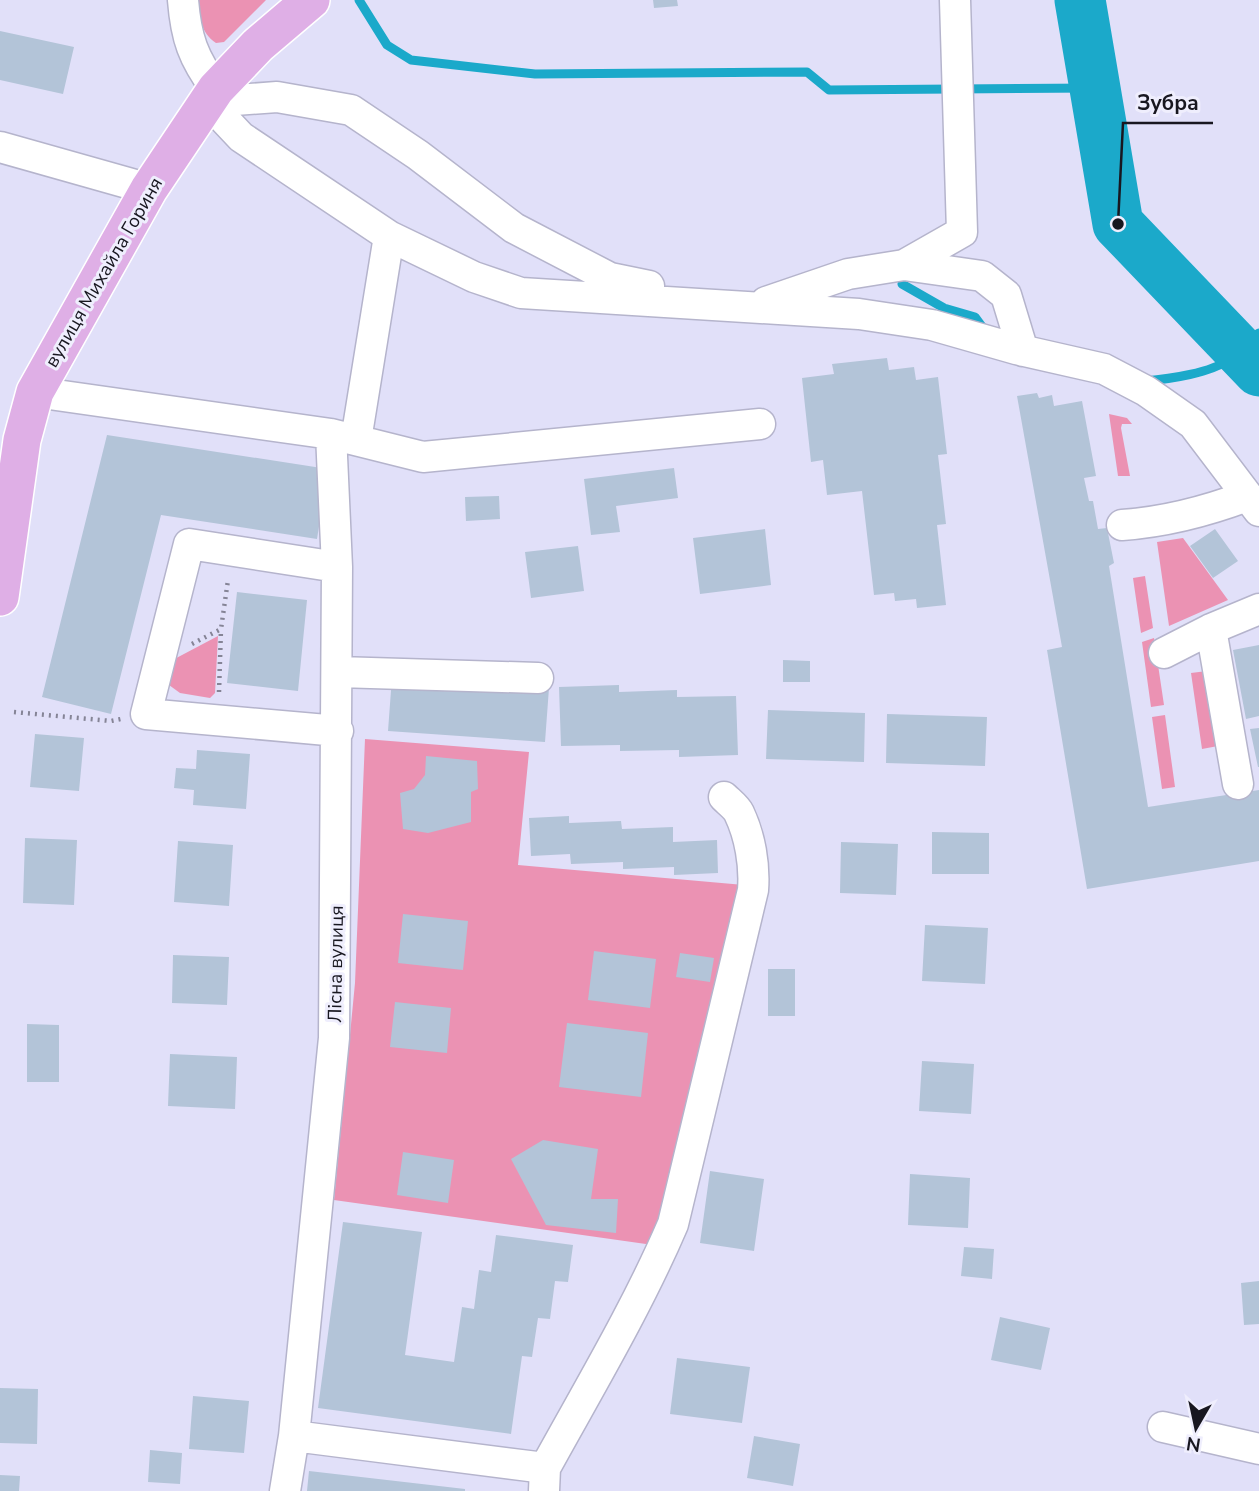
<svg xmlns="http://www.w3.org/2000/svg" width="1259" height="1491" viewBox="0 0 1259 1491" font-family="'Nunito Sans',sans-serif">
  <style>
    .green { fill: #eb92b3 }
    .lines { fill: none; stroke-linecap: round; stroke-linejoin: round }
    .stream { stroke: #1ba9ca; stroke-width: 9 }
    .river { stroke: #1ba9ca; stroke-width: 51 }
    .building { fill: #b3c4d8 }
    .minor-casing { stroke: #b5b4cc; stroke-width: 33 }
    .major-casing { stroke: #fff; stroke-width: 40 }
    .path { stroke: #858496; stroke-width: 4.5; stroke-dasharray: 2 5; stroke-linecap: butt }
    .minor { stroke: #fff; stroke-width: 30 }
    .major { stroke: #dfafe6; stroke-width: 37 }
    .labels { text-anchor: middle; stroke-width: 6; stroke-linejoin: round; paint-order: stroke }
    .street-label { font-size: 19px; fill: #181720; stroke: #efeefd }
    .leader { fill: none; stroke: #181720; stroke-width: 2.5 }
    .callout-dot { fill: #181720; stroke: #efeefd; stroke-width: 2.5 }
    .callout-label { font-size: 21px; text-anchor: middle; font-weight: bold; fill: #181720; stroke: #efeefd; stroke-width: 6; stroke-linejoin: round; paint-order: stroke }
  </style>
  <rect width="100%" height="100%" fill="#e1e0f9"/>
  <!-- green -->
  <path class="green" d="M 198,0 L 266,0 L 224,42 L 216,43 C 201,33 199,17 198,0 Z
    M 1109,414 L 1127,418 L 1132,424 L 1122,424 L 1121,428 L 1130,476 L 1118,476 Z
    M 1183,538 L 1228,600 L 1169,626 L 1157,542 Z
    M 1145,576 L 1153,628 L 1141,633 L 1133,578 Z
    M 218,636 L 215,693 L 210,698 L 180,693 L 169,685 L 165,664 Z
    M 1154,638 L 1164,705 L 1151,707 L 1142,642 Z
    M 1207,671 L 1218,746 L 1202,749 L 1191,673 Z
    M 1165,715 L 1175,787 L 1162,789 L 1152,717 Z
    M 365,739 L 529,752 L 518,865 L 744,885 L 653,1245 L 334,1200 L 355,983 Z"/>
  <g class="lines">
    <!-- stream -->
    <path class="stream" d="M 359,0 L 387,45 L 411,60 L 535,74 L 807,72 L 829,90 L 1095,88
      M 902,284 L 944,308 L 975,317 L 986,332
      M 1145,381 C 1170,379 1211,373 1230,359 C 1241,351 1248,339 1259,333"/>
    <!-- river -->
    <path class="river" d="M 1080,0 L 1118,224 L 1259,371"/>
  </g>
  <!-- building -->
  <path class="building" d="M 653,0 L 677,0 L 678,6 L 654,8 Z
    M 0,31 L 74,47 L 63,94 L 0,80 Z
    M 887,358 L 889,370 L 914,367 L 916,380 L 938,377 L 947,454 L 938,455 L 946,524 L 937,525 L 946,605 L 917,608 L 916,599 L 895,601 L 894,593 L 874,595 L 862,491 L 827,495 L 823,460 L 811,462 L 802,378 L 834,374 L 832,364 Z
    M 1037,393 L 1039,398 L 1052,395 L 1054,406 L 1082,401 L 1096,476 L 1084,478 L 1089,501 L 1093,501 L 1098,529 L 1107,528 L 1114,563 L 1109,566 L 1148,807 L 1259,790 L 1259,861 L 1087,889 L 1047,650 L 1062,647 L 1017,396 Z
    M 107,435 L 328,469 L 317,539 L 161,515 L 111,714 L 42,697 Z
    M 674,468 L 678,498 L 616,506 L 620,532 L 591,535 L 584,479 Z
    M 499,496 L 500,519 L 466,521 L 465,497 Z
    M 765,529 L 771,585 L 700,594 L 693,538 Z
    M 1215,529 L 1238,561 L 1213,578 L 1190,546 Z
    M 578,546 L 584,591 L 531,598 L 525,552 Z
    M 237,592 L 307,600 L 298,691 L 227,683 Z
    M 1259,645 L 1259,716 L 1246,719 L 1233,650 Z
    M 783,660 L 810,661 L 810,682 L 783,682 Z
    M 392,677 L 549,688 L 545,742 L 388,731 Z
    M 619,685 L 619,692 L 677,690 L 677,697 L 736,696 L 738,755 L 679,757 L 679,750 L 620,751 L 620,745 L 561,746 L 559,687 Z
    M 768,710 L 865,713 L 864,762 L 766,759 Z
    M 887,714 L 987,717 L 985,766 L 886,763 Z
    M 1259,728 L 1259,767 L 1258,767 L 1250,729 Z
    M 35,734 L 84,738 L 79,791 L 30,787 Z
    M 197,750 L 250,754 L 246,809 L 193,805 L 194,790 L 174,788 L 176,768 L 196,769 Z
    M 426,756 L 477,761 L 478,789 L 471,792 L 471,822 L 428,833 L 403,829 L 400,793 L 414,789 L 425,775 Z
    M 569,816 L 569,823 L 621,821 L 622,829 L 673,827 L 673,842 L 717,840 L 718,873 L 674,875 L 674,867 L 623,869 L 623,862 L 571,864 L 570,854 L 531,856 L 529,818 Z
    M 932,832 L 989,833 L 989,874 L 932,874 Z
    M 25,838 L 77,840 L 74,905 L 23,903 Z
    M 178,841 L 233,845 L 229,906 L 174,902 Z
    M 841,842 L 898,844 L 896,895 L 840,893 Z
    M 403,914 L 468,921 L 463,970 L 398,963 Z
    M 925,925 L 988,928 L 985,984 L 922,981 Z
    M 594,951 L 656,959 L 650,1008 L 588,1000 Z
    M 680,953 L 714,958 L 710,982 L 676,977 Z
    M 173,955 L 229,957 L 227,1005 L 172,1003 Z
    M 768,969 L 795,969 L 795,1016 L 768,1016 Z
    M 395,1002 L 451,1008 L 447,1053 L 390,1047 Z
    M 567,1023 L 648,1033 L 641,1097 L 559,1087 Z
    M 27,1024 L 59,1025 L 59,1082 L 27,1082 Z
    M 170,1054 L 237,1057 L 235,1109 L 168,1106 Z
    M 922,1061 L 974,1064 L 971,1114 L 919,1111 Z
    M 543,1140 L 598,1149 L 591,1199 L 618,1199 L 616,1233 L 546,1225 L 511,1159 Z
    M 403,1152 L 454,1160 L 448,1203 L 397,1195 Z
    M 710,1171 L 764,1179 L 754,1251 L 700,1243 Z
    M 910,1174 L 970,1178 L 968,1228 L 908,1225 Z
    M 343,1222 L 422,1232 L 405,1355 L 454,1362 L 462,1307 L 474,1309 L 479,1270 L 491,1272 L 496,1235 L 573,1245 L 568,1282 L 555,1281 L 550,1319 L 538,1318 L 532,1357 L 522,1356 L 511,1434 L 318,1408 Z
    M 964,1247 L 994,1249 L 992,1279 L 961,1276 Z
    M 1259,1281 L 1259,1324 L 1244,1325 L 1241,1283 Z
    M 1000,1317 L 1050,1328 L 1041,1370 L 991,1360 Z
    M 677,1358 L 750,1367 L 742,1423 L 670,1414 Z
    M 0,1388 L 38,1389 L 37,1444 L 0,1443 Z
    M 193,1396 L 249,1401 L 244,1453 L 189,1449 Z
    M 754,1436 L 800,1444 L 793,1486 L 747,1478 Z
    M 150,1450 L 182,1453 L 180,1484 L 148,1482 Z
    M 309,1471 L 465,1489 L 465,1491 L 307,1491 Z
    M 0,1475 L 20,1476 L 19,1491 L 0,1491 Z"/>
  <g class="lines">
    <defs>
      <path id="minor" d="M 183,0 C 186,38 193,58 216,89
        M 208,102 L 277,97 L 351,110 L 418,155 L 514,228 L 610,278 L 649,286
        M 208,102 L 241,137 L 389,236
        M 0,147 L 149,189
        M 904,265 L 962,232 L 955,0
        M 766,302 L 848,274 L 904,265 L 982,276 L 1006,295 L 1023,351
        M 35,392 L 331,434 L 423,457 L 760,424
        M 356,440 L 389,236 L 474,277 L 521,293 L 859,314 L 932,325 L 1016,349 L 1104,369 L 1146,391 L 1193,424 L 1259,511
        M 1122,525 C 1165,522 1207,511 1247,496
        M 337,567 L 189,544 L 146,714 L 338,731
        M 1211,629 L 1238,784
        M 1164,653 L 1211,629 L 1259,609
        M 338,672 L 538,678
        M 1163,1427 L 1259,1449
        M 294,1436 L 545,1468
        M 285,1491 L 294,1436 L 334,1038 L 337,567 L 331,434
        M 544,1491 L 545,1468 C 589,1388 637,1308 673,1224 L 753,890 C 755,865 750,836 739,813 C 736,807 729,802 724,797"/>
      <path id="major" d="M 0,597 L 22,440 L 35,392 L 149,189 L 216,89 L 258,45 L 311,0"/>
    </defs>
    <!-- minor casing -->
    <use href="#minor" class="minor-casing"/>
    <!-- major casing -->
    <use href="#major" class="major-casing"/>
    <!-- path -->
    <path class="path" d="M 192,644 L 221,629 L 228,580
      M 219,692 L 221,629
      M 14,712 L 111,721 L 121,719"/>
    <!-- minor -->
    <use href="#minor" class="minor"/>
    <!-- major -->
    <use href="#major" class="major"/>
  </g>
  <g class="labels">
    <!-- street labels -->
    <g class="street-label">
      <text transform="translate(103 272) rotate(-60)" y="7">вулиця Михайла Гориня</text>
      <text transform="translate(335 964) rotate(-89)" y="7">Лісна вулиця</text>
    </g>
  </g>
  <!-- callouts -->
  <path class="leader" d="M1118 224L1123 123H1213"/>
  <circle class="callout-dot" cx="1118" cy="224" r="7"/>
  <g class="callout-label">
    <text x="1168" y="110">Зубра</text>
  </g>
  <!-- north arrow -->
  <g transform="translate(1196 1428) rotate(189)" stroke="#efeefd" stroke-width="5" paint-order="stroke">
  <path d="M0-5L12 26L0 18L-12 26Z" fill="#181720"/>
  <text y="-10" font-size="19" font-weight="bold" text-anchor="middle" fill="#181720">N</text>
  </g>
</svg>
